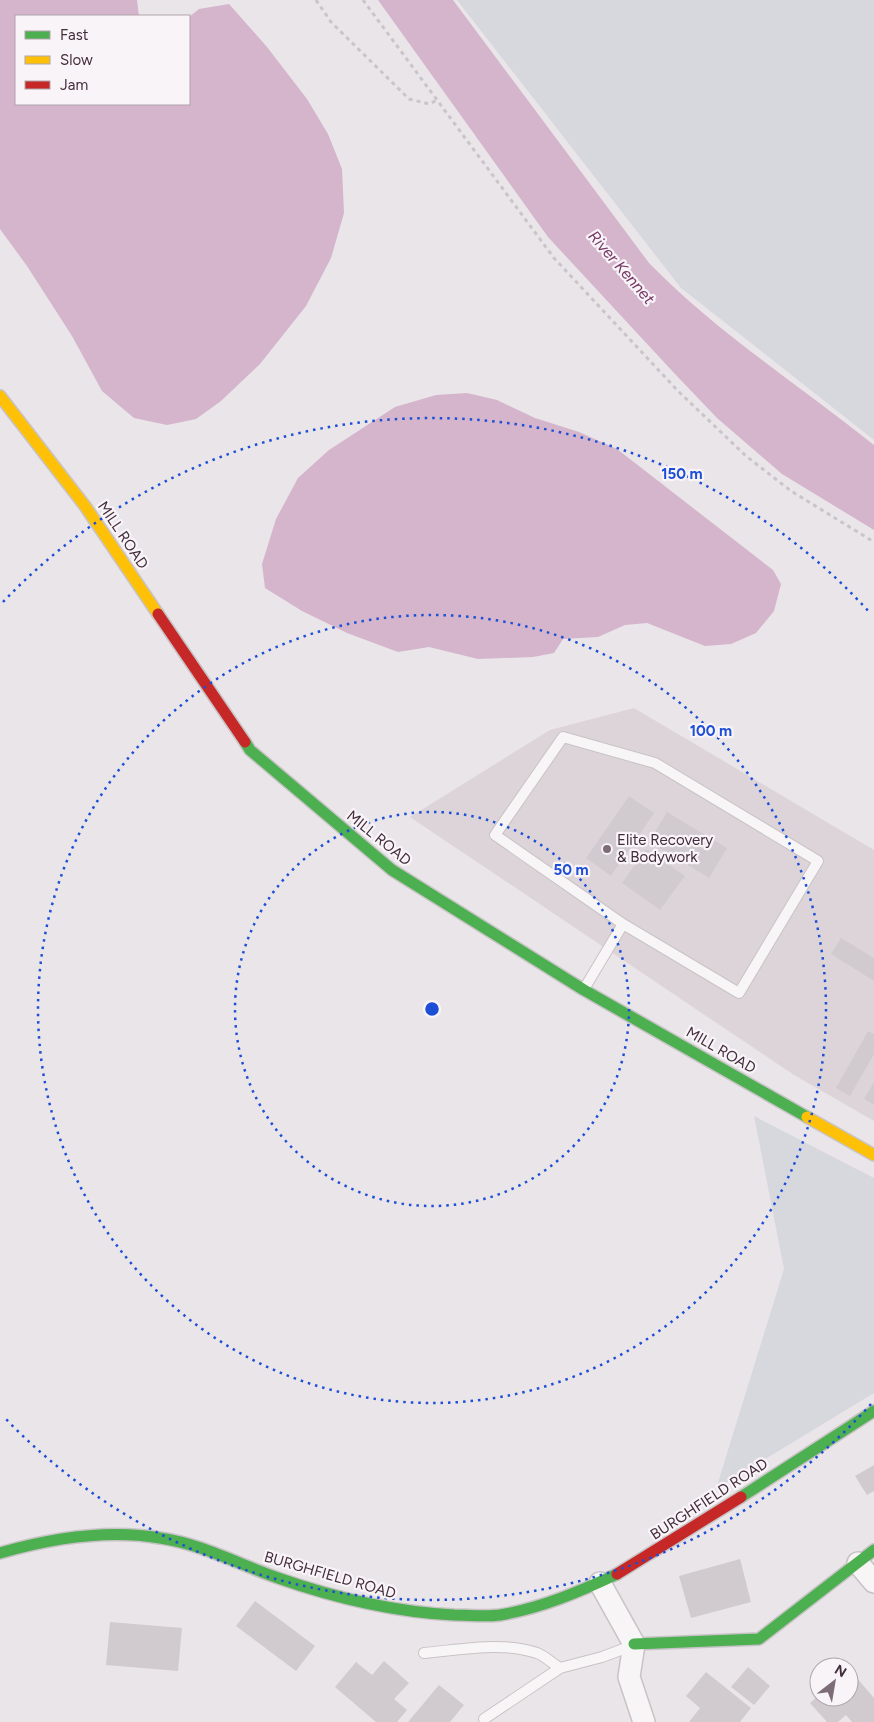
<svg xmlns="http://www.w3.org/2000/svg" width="874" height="1722" viewBox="0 0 874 1722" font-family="Figtree,sans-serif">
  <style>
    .built { fill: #ddd4d9 }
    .green { fill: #d6d8de }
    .water { fill: #d4b5cc }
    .building { fill: #d1cbcf }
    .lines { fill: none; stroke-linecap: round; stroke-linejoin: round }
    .lane-casing { stroke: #c8c3c6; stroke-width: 12 }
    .street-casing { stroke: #c8c3c6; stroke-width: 24 }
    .fast-casing { stroke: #c8c3c6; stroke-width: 14 }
    .slow-casing { stroke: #c8c3c6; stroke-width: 14 }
    .jam-casing { stroke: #c8c3c6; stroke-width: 14 }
    .path { stroke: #cac5c9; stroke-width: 3; stroke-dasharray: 4 4; stroke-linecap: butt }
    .lane { stroke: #f7f5f6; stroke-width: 10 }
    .street { stroke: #f7f5f6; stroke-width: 21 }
    .fast { stroke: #4caf50; stroke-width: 11 }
    .slow { stroke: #ffc107; stroke-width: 11 }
    .jam { stroke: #c62828; stroke-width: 11 }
    .ring { fill: none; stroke: #1d4ed8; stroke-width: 2.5; stroke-dasharray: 2.5 5 }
    .poi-dot { fill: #7d6d78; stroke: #f8f4f7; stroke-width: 2 }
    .labels { text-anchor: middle; stroke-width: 4.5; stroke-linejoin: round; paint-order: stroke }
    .street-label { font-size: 15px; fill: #432c3b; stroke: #f8f4f7 }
    .poi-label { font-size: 15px; fill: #432c3b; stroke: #f8f4f7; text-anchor: start }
    .water-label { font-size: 16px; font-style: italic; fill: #763765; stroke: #f8f4f7 }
    .centre { fill: #1d4ed8; stroke: #f8f4f7; stroke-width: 2.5 }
    .ring-label { font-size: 15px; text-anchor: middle; font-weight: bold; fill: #1d4ed8; stroke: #f8f4f7; stroke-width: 4.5; stroke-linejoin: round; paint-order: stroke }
  </style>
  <rect width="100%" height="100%" fill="#eae5e8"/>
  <!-- built -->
  <path class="built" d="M 634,708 L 874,850 L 874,1121 L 794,1075 L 410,817 L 550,730 Z"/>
  <!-- green -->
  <path class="green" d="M 457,0 L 874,0 L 874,440 L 681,288 Z
    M 754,1116 L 874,1178 L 874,1393 L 716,1489 L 784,1269 Z"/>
  <!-- water -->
  <path class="water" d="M 0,0 L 137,0 L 139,16 L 16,16 L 16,104 L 189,104 L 189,17 L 199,9 L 229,4 L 267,47 L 307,99 L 328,134 L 342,169 L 344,213 L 331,258 L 306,306 L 260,364 L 221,401 L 196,419 L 167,425 L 134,418 L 102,391 L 72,336 L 27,266 L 0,229 Z
    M 378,0 L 453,0 L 649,263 C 716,332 799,385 874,445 L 874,530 L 782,474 L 717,418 L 675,374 L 548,237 Z
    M 467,393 L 497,400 L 535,418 L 579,432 L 617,449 L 773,570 L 781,584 L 774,611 L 756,633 L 731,644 L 705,646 L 647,623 L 625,625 L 598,637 L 563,639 L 554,653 L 533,657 L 478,659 L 429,647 L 398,652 L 347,633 L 302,611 L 265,588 L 262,564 L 276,519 L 298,478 L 329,450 L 395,407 L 436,395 Z"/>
  <!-- building -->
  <path class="building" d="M 629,796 L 654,813 L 611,876 L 586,858 Z
    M 667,812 L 727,848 L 709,878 L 649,842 Z
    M 646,849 L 685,876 L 660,910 L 622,883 Z
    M 841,938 L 874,958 L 874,981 L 831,954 Z
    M 868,1031 L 874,1034 L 874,1054 L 850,1096 L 836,1088 Z
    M 874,1082 L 874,1105 L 864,1099 Z
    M 874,1465 L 874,1491 L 867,1495 L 855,1476 Z
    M 740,1559 L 751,1602 L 691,1618 L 679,1576 Z
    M 255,1601 L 315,1646 L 296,1671 L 236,1626 Z
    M 110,1622 L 182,1628 L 178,1671 L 106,1665 Z
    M 384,1661 L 409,1683 L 394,1699 L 407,1710 L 397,1722 L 376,1722 L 335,1687 L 356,1662 L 372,1675 Z
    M 748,1667 L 770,1686 L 754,1705 L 731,1687 Z
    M 849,1669 L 874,1698 L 874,1722 L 852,1722 L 846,1715 L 838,1722 L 827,1722 L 810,1703 L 819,1695 L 819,1697 L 849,1697 Z
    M 706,1672 L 751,1708 L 740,1722 L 689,1722 L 700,1708 L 686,1696 Z
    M 439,1685 L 464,1705 L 450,1722 L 408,1722 Z"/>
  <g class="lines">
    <defs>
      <path id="lane" d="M 584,989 L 623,924 L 495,835 L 563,737 L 655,763 L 818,861 L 739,993 L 623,924
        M 424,1653 C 460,1650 502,1641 537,1653 C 545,1656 553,1664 560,1668 L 602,1657 L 634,1645
        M 484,1719 L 560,1668"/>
      <path id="street" d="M 858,1563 L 874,1582
        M 600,1583 L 634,1644 L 629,1677 L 644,1722"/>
      <path id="fast" d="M 245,742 L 250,750 L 392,870 L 584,990 L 807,1117
        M 741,1497 L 874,1411
        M 0,1553 C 52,1538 106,1529 160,1538 C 202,1544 238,1564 278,1578 C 335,1598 394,1612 454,1615 C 469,1615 485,1617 500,1615 C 541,1608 579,1592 617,1574
        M 634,1644 L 759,1639 L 874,1550"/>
      <path id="slow" d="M 0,396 L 85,506 L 158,614
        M 807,1117 L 874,1155"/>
      <path id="jam" d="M 158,614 L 245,742
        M 617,1574 L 741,1497"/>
    </defs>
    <!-- lane casing -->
    <use href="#lane" class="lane-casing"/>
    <!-- street casing -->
    <use href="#street" class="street-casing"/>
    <!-- fast casing -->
    <use href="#fast" class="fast-casing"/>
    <!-- slow casing -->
    <use href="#slow" class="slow-casing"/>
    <!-- jam casing -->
    <use href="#jam" class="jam-casing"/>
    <!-- path -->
    <path class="path" d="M 316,0 L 331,22 L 409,99 L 429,104 L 437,100
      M 363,0 L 554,258 L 678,391 L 746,456 L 791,491 L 874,542"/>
    <!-- lane -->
    <use href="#lane" class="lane"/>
    <!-- street -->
    <use href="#street" class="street"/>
    <!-- fast -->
    <use href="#fast" class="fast"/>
    <!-- slow -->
    <use href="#slow" class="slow"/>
    <!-- jam -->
    <use href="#jam" class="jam"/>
  </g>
  <!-- distance rings -->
  <g class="ring">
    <circle cx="432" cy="1009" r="197"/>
    <circle cx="432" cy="1009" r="394"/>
    <path d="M871 1404A591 591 0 0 1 3 1416M3 602A591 591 0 0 1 871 614"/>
  </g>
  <!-- markers -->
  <circle class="poi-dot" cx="607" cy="849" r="5"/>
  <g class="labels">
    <!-- street labels -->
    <g class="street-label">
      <text transform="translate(123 535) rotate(56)" y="5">MILL ROAD</text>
      <text transform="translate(379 838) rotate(39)" y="5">MILL ROAD</text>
      <text transform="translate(721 1050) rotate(30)" y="5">MILL ROAD</text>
      <text transform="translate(709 1499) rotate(-33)" y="5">BURGHFIELD ROAD</text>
      <text transform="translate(330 1575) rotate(16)" y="5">BURGHFIELD ROAD</text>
    </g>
    <!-- poi labels -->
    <g class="poi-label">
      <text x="617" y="845">Elite Recovery<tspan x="617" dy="17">&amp; Bodywork</tspan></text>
    </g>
    <!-- water labels -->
    <g class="water-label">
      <text transform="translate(622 267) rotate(49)" y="6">River Kennet</text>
    </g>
  </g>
  <circle cx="432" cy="1009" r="8" class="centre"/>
  <g class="ring-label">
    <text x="682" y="479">150 m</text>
    <text x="711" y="736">100 m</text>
    <text x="571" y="875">50 m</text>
  </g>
  <!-- legend -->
  <rect x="15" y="15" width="175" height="90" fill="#f8f4f7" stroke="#b0a4ac"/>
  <rect x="25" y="31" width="25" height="8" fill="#4caf50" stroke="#b0a4ac"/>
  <text x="60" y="40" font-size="15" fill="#432c3b">Fast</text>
  <rect x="25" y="56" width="25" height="8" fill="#ffc107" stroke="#b0a4ac"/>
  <text x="60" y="65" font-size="15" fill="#432c3b">Slow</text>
  <rect x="25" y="81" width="25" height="8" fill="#c62828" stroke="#b0a4ac"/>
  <text x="60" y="90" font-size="15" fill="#432c3b">Jam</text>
  <!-- north arrow -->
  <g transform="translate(834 1682) rotate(31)"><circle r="24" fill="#f8f4f7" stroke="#b0a4ac"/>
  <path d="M0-4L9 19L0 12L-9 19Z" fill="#7d6d78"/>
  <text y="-8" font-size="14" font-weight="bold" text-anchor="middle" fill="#432c3b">N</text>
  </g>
</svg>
